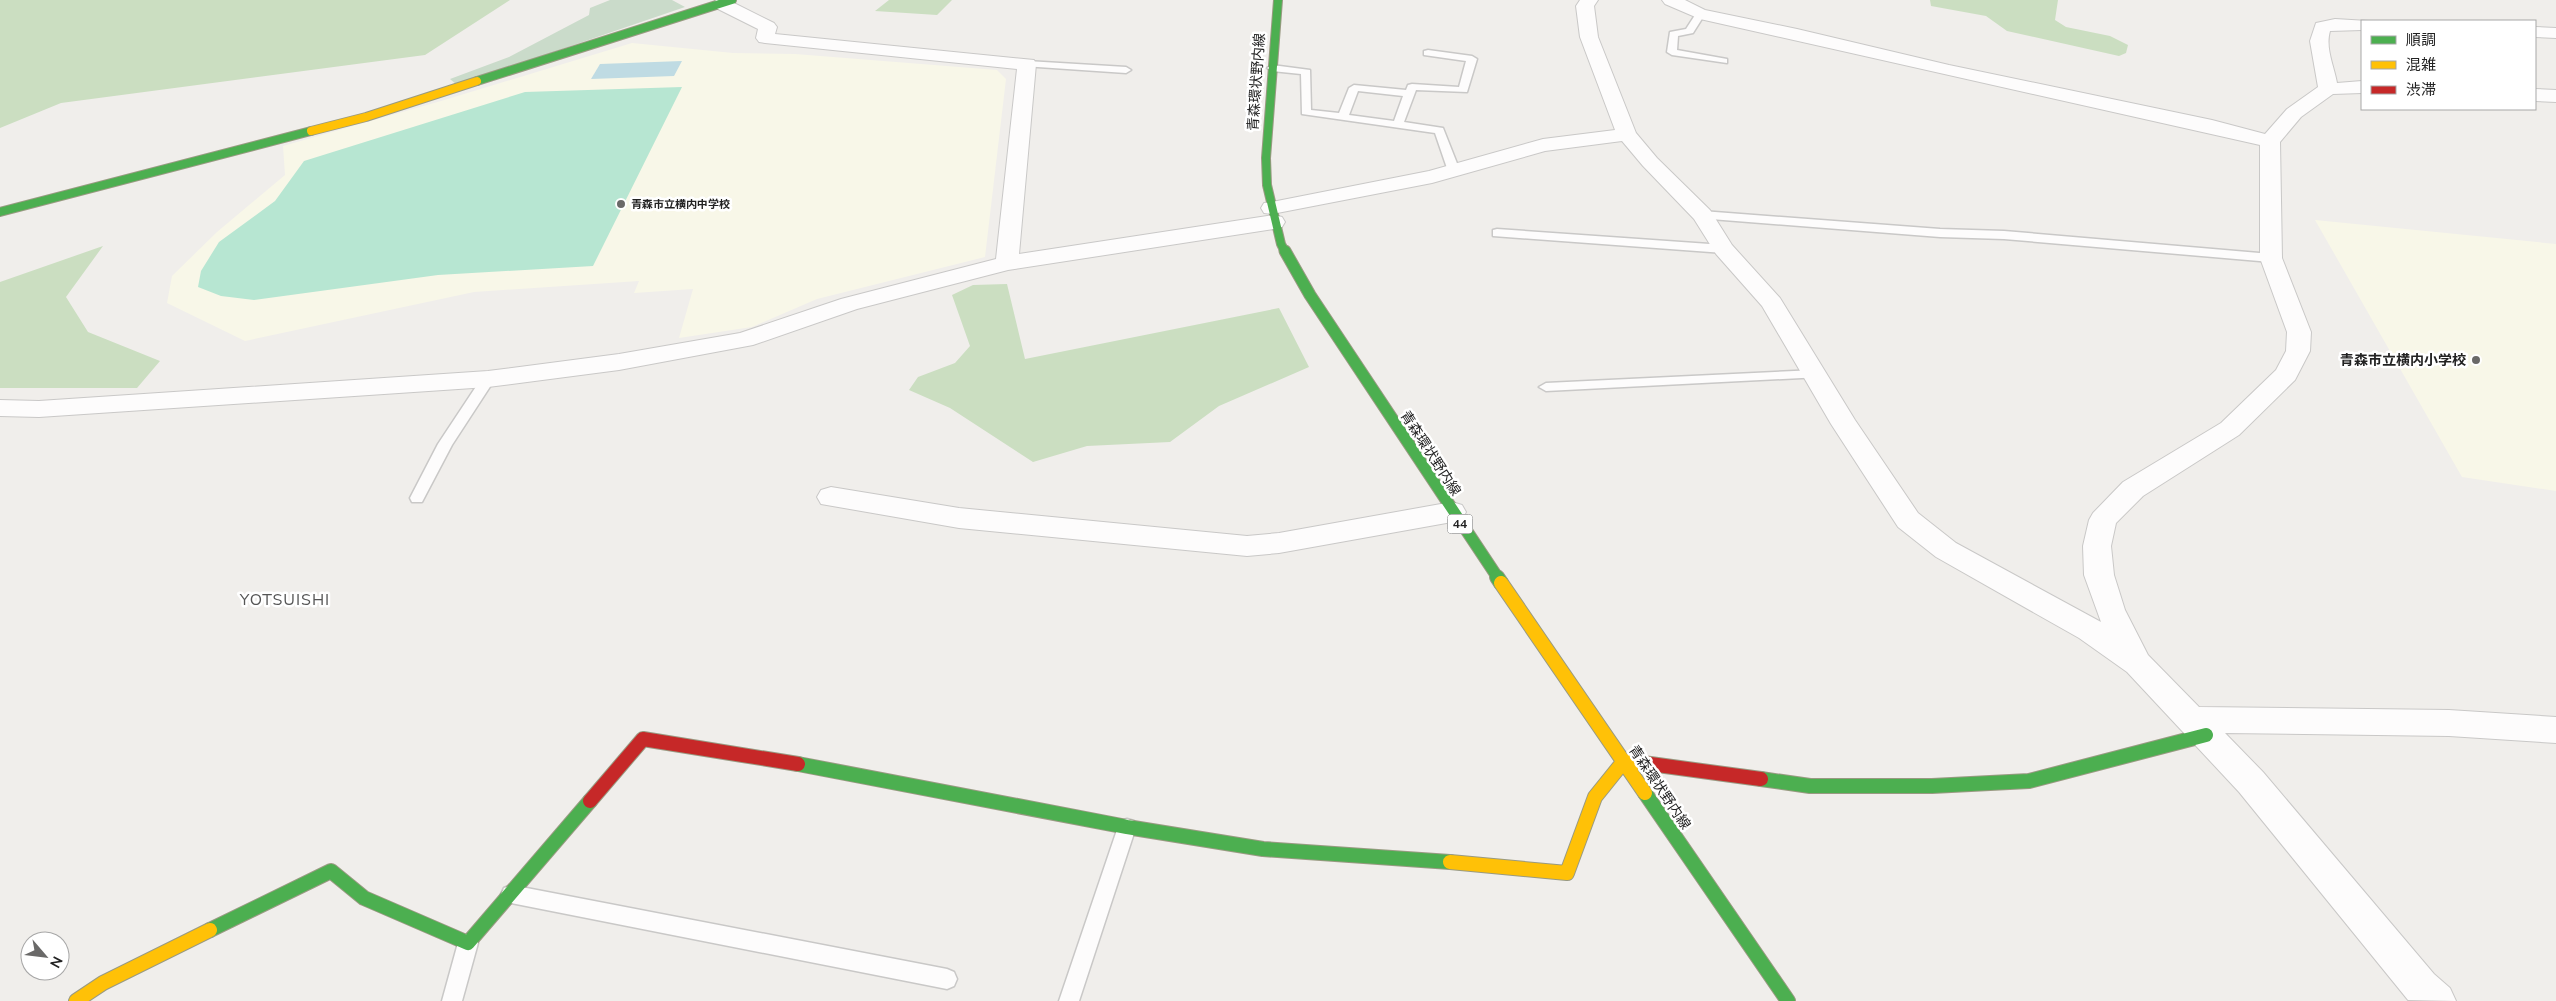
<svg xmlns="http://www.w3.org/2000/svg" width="2556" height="1001" viewBox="0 0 2556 1001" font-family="'Nunito Sans','Noto Sans JP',sans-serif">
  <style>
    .education { fill: #f8f7e8 }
    .forest { fill: #cbdec1 }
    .cemetery { fill: #cadbca }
    .pitch { fill: #b7e6d2 }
    .water { fill: #bfdbe3 }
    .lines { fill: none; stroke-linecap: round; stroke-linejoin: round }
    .lane-casing { stroke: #c9c8c7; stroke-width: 3 }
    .street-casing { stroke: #c9c8c7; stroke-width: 2 }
    .fast-far2-casing { stroke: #999a82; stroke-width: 10 }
    .fast-far1-casing { stroke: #999a82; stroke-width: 13 }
    .fast-casing { stroke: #999a82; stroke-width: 16 }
    .slow-far1-casing { stroke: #999a82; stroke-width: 10 }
    .slow-casing { stroke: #999a82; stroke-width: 16 }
    .jam-casing { stroke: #999a82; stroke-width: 16 }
    .lane { fill: #fdfcfc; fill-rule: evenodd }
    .street { fill: #fdfcfc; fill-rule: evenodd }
    .fast-far2 { stroke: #4caf50; stroke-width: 8 }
    .fast-far1 { stroke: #4caf50; stroke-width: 11 }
    .fast { stroke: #4caf50; stroke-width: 14 }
    .slow-far1 { stroke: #ffc107; stroke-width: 8 }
    .slow { stroke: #ffc107; stroke-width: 14 }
    .jam { stroke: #c62828; stroke-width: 14 }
    .poi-dot { fill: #6a6968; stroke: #fff; stroke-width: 2 }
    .labels { text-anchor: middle; stroke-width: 5; stroke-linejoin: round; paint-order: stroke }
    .far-poi-label { font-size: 11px; font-weight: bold; fill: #222; stroke: #fff; text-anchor: start }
    .shield { fill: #fff; stroke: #646464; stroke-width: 1 }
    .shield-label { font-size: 12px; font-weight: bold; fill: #222 }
    .street-label { font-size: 14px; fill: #222; stroke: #fff }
    .poi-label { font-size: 14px; font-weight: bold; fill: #222; stroke: #fff; text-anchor: end }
    .quarter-label { font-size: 16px; letter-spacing: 1px; fill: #555; stroke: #fff }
  </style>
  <rect width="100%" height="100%" fill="#f0eeeb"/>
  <!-- education -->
  <path class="education" d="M 632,43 L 733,53 L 795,54 L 997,70 L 1006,79 L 985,257 L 817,299 L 752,327 L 679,338 L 693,289 L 634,293 L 639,281 L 474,292 L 245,341 L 167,303 L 172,276 L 217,232 L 285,175 L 283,146 L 441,101 Z
    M 2315,220 L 2556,244 L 2556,491 L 2462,477 Z"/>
  <!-- forest -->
  <path class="forest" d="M 0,0 L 510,0 L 425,55 L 61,103 L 0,128 Z
    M 889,0 L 952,0 L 937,15 L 875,11 Z
    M 1930,0 L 2058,0 L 2055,20 L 2066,27 L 2110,36 L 2128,45 L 2126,53 L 2119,56 L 2007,31 L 1986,16 L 1931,6 Z
    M 103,246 L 66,297 L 88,332 L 160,361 L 137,388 L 0,388 L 0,282 Z
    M 1007,284 L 1025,359 L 1279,308 L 1309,367 L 1219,406 L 1170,442 L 1087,446 L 1033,462 L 950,408 L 909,390 L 918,377 L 955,363 L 970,346 L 952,295 L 973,285 Z"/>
  <!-- cemetery -->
  <path class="cemetery" d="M 610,0 L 672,0 L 685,7 L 457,85 L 450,79 L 509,57 L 589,15 L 590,8 Z"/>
  <!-- pitch -->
  <path class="pitch" d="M 682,87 L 593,266 L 438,275 L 254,300 L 221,296 L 198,287 L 201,271 L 219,242 L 275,201 L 304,161 L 525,92 Z"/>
  <!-- water -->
  <path class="water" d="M 682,61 L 674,76 L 591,79 L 600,64 Z"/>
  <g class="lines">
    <defs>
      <path id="lane" d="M 1697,12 L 1705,14 L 1693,33 L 1678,36 L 1677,50 L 1727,59 L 1727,63 L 1672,55 L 1667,52 L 1670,32 L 1686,29 Z
        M 1428,50 L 1472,56 L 1477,59 L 1467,92 L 1416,90 L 1404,122 L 1443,128 L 1460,171 L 1454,174 L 1448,171 L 1435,133 L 1302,114 L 1301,74 L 1272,71 L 1267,68 L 1272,65 L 1310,70 L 1311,110 L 1339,113 L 1349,88 L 1354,85 L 1406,90 L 1408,85 L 1412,84 L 1459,87 L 1466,61 L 1424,55 L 1424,51 ZM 1358,91 L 1403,96 L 1394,121 L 1349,115 Z
        M 1027,61 L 1126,67 L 1131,70 L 1126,73 L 1023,66 L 1022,64 Z
        M 1702,211 L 1940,229 L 2004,231 L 2271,254 L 2277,258 L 2271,262 L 2004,239 L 1940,237 L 1698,218 L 1696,215 Z
        M 1497,229 L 1724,245 L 1730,249 L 1724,253 L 1493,236 L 1493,230 Z
        M 1816,370 L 1823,374 L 1821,377 L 1546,391 L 1539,387 L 1546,383 Z
        M 488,375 L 495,379 L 452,445 L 422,502 L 412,502 L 410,498 L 438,444 L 483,376 Z
        M 1127,819 L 1134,821 L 1136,827 L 1079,1001 L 1059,1001 L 1118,827 L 1120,821 Z
        M 511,885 L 947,969 L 954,972 L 957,979 L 954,986 L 947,989 L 511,903 L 504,900 L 501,894 L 504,888 Z
        M 468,934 L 475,936 L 478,943 L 462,1001 L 442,1001 L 458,943 L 461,936 Z"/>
      <path id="street" d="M 716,0 L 728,0 L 774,23 L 777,27 L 775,34 L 1034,60 L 1036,64 L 1019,254 L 1274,215 L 1282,217 L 1285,222 L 1282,227 L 1274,229 L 1008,270 L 857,309 L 753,345 L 619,370 L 488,387 L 39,417 L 0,416 L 0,400 L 39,401 L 488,371 L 619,354 L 740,333 L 841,299 L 996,259 L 1017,69 L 765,43 L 759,42 L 756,38 L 758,29 L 716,8 L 713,4 Z
        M 1580,0 L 1598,0 L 1594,6 L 1598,37 L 1636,133 L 1657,158 L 1710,210 L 1732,245 L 1780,298 L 1855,420 L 1918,513 L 1956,543 L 2101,622 L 2084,575 L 2083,546 L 2089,520 L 2093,513 L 2123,482 L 2221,423 L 2276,370 L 2286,351 L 2287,332 L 2260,258 L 2260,145 L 1700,19 L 1665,4 L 1662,0 L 1685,0 L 1705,10 L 1797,29 L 1949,65 L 2212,120 L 2265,134 L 2287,109 L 2318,87 L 2310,41 L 2316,23 L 2335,19 L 2368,21 L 2362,21 L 2362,30 L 2330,31 C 2325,48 2334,66 2337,83 L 2362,81 L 2362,93 L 2333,94 L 2301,117 L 2280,142 L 2282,258 L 2311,332 L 2310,351 L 2295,380 L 2239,435 L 2143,496 L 2116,523 L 2111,546 L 2114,575 L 2125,610 L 2148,655 L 2199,707 L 2449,710 L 2556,717 L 2556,743 L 2449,736 L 2225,733 L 2263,772 L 2434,974 L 2450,988 L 2456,1001 L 2408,1000 L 2239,792 L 2127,672 L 2079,638 L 1936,557 L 1898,527 L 1831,424 L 1762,306 L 1716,254 L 1694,219 L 1643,166 L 1622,141 L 1545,151 L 1432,183 L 1272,214 L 1264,213 L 1261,208 L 1264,203 L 1272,202 L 1429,171 L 1543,139 L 1615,130 L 1580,37 L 1576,6 Z
        M 2535,27 L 2556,28 L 2556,38 L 2535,37 Z
        M 2535,89 L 2556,90 L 2556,102 L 2535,101 Z
        M 831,487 L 959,508 L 1247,536 L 1279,533 L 1452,502 L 1462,505 L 1466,512 L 1462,519 L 1452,522 L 1279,553 L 1247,556 L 959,528 L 821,504 L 817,497 L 821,490 Z"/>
      <path id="fast-far2" d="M 1278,0 L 1266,158 L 1267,185 L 1281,244 L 1285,252
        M 477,81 L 732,0
        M 0,212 L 311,131"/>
      <path id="fast-far1" d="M 1285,251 L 1310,295 L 1498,578"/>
      <path id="fast" d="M 1497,577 L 1501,583
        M 798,764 L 1127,827 L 1263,849 L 1450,862
        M 1761,779 L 1810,786 L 1932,786 L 2029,781 L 2206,735
        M 1645,793 L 1788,1001
        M 210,930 L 331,871 L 364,898 L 468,943 L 590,801"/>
      <path id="slow-far1" d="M 311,131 L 366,117 L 477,81"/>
      <path id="slow" d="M 1501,583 L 1645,793
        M 1450,862 L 1567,873 L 1595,797 L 1624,761 L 1643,763
        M 76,1001 L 103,983 L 210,930"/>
      <path id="jam" d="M 1643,763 L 1761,779
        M 590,801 L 643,739 L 798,764"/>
    </defs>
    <!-- lane casing -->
    <use href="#lane" class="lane-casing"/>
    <!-- street casing -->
    <use href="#street" class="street-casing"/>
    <!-- fast-far2 casing -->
    <use href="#fast-far2" class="fast-far2-casing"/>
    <!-- fast-far1 casing -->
    <use href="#fast-far1" class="fast-far1-casing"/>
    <!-- fast casing -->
    <use href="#fast" class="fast-casing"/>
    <!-- slow-far1 casing -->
    <use href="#slow-far1" class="slow-far1-casing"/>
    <!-- slow casing -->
    <use href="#slow" class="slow-casing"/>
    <!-- jam casing -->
    <use href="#jam" class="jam-casing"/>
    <!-- lane -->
    <use href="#lane" class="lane"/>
    <!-- street -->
    <use href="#street" class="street"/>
    <!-- fast-far2 -->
    <use href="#fast-far2" class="fast-far2"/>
    <!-- fast-far1 -->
    <use href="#fast-far1" class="fast-far1"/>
    <!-- fast -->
    <use href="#fast" class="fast"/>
    <!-- slow-far1 -->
    <use href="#slow-far1" class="slow-far1"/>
    <!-- slow -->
    <use href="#slow" class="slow"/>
    <!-- jam -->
    <use href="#jam" class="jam"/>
  </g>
  <!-- markers -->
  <g class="poi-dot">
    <circle cx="621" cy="204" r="5"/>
    <circle cx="2476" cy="360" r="5"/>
  </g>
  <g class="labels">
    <!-- far-poi labels -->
    <g class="far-poi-label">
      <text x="631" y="208">青森市立横内中学校</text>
    </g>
    <!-- shield labels -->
    <rect class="shield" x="1447.5" y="514.5" width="25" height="19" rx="4"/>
    <g class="shield-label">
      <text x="1460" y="528">44</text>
    </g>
    <!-- street labels -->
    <g class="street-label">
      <text transform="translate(1256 82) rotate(-86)" y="5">青森環状野内線</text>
      <text transform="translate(1431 453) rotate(57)" y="5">青森環状野内線</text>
      <text transform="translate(1660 787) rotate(56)" y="5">青森環状野内線</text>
    </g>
    <!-- poi labels -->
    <g class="poi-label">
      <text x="2466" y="365">青森市立横内小学校</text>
    </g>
    <!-- quarter labels -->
    <g class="quarter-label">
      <text x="285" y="605">YOTSUISHI</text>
    </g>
  </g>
  <!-- legend -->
  <rect x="2361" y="20" width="175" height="90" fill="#ffffff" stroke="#a7a7a7"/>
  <rect x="2371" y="36" width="25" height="8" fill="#4caf50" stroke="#a7a7a7"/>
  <text x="2406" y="45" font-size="15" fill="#222222">順調</text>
  <rect x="2371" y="61" width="25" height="8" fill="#ffc107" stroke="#a7a7a7"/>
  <text x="2406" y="70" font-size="15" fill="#222222">混雑</text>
  <rect x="2371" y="86" width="25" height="8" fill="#c62828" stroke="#a7a7a7"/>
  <text x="2406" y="95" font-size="15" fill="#222222">渋滞</text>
  <!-- north arrow -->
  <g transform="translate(45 956) rotate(118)"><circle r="24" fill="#ffffff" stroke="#a7a7a7"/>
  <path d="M0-4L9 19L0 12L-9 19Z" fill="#6a6968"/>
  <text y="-8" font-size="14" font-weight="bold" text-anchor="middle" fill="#222222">N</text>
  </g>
</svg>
